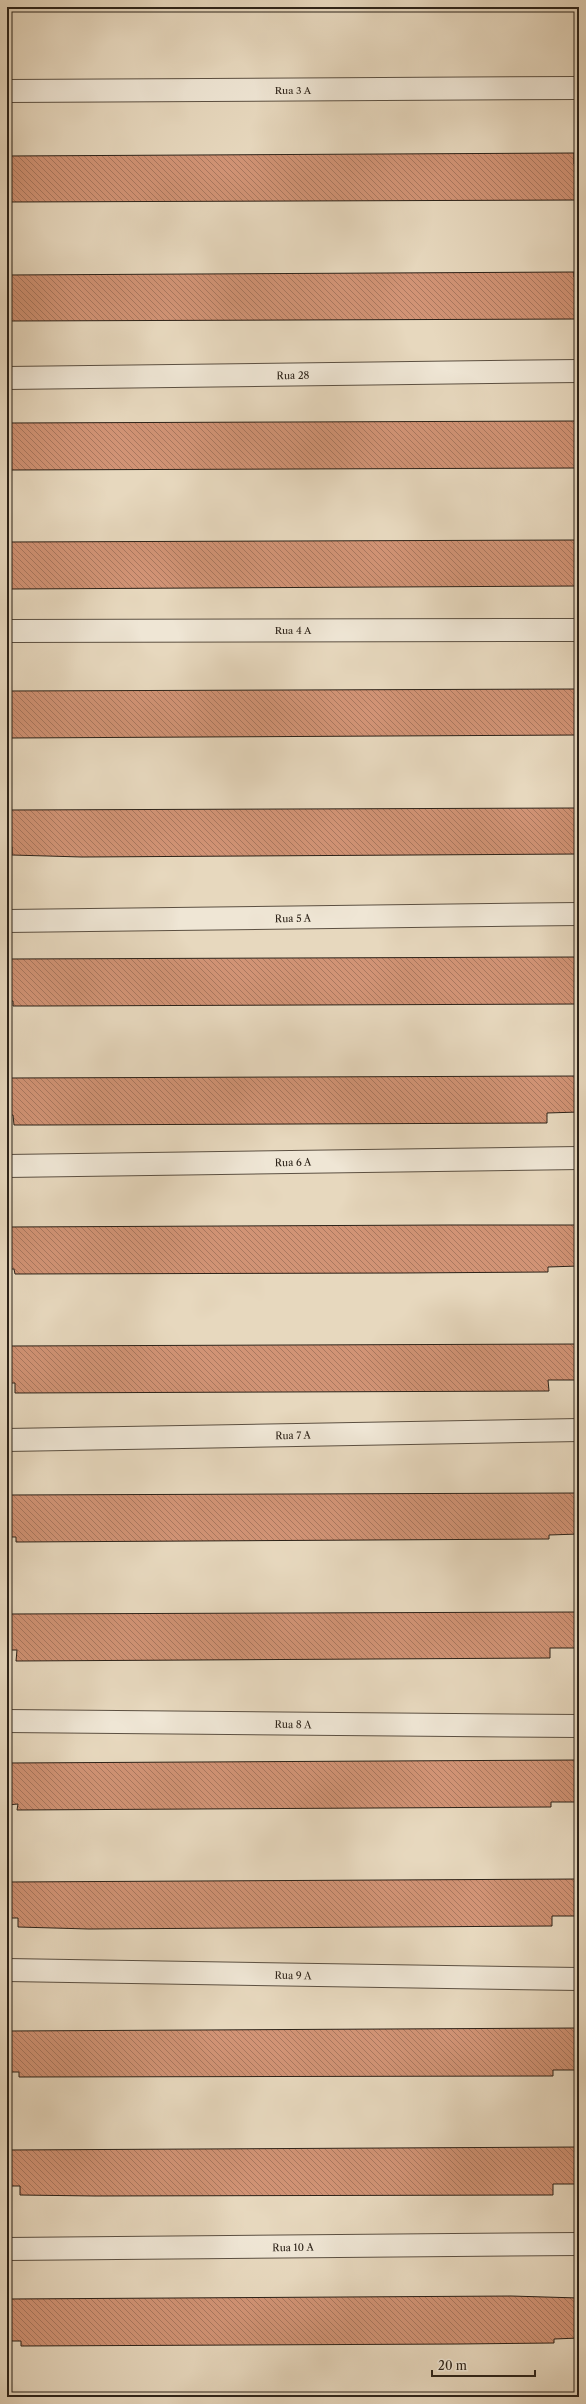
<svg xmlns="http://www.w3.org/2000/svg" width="586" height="2404" viewBox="0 0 586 2404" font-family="'Libre Caslon Text',serif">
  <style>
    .building { fill: url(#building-back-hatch); stroke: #2d2319 }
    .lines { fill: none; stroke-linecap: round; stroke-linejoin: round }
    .minor-casing { stroke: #5c5042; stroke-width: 24 }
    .minor { stroke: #efe6d5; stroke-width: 22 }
    .labels { text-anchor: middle; stroke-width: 4; stroke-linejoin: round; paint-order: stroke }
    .street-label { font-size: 10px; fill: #2d2319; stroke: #efe6d5 }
  </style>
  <defs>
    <pattern id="building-back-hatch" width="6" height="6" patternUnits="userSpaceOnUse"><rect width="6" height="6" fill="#d19375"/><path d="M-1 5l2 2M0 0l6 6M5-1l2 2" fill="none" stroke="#aa785f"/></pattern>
  </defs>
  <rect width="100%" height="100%" fill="#e7d8be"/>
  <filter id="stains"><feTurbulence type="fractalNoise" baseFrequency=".005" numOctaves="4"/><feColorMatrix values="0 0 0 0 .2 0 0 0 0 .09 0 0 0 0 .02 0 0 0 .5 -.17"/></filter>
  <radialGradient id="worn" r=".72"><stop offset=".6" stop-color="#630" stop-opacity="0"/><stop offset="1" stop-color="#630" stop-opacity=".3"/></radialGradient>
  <!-- building -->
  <path class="building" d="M 574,153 L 574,164 L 579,163 L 579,200 L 8,202 L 7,197 L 7,156 Z
    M 574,272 L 574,277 L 579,277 L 579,319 L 9,321 L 9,311 L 7,311 L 7,275 Z
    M 575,421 L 575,431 L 579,431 L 579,468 L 10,470 L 10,465 L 7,465 L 7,423 Z
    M 576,540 L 576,545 L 579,545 L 579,586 L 10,589 L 10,579 L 7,579 L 7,542 Z
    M 577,689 L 577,699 L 579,699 L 579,735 L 11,738 L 11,733 L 7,733 L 7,691 Z
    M 577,808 L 579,854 L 82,857 L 12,855 L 12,847 L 7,847 L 7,810 Z
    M 578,957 L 579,1004 L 40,1006 L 13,1006 L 13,1001 L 7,1001 L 7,959 Z
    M 579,1076 L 579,1112 L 547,1113 L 547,1123 L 41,1125 L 14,1125 L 13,1115 L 7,1115 L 7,1078 Z
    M 450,1225 L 579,1225 L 579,1266 L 548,1267 L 548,1272 L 402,1273 L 15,1274 L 14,1269 L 7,1269 L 7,1227 Z
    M 579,1344 L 579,1380 L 548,1380 L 549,1391 L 15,1393 L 15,1383 L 7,1383 L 7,1346 Z
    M 579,1493 L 579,1534 L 549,1535 L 549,1539 L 16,1542 L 16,1537 L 7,1537 L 7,1495 Z
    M 579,1612 L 579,1648 L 550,1648 L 550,1658 L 16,1661 L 17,1650 L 7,1650 L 7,1614 Z
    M 579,1760 L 579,1802 L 551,1802 L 551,1807 L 17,1810 L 18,1804 L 7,1805 L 7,1763 Z
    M 579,1879 L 579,1916 L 552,1916 L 552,1926 L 89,1929 L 18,1927 L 18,1918 L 7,1918 L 7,1882 Z
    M 579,2028 L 579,2070 L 553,2070 L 553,2076 L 19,2077 L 19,2072 L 7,2072 L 7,2031 Z
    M 579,2147 L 579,2184 L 553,2184 L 553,2195 L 95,2196 L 20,2195 L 20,2186 L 7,2186 L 7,2150 Z
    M 511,2296 L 579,2298 L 579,2338 L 554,2339 L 554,2343 L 459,2344 L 21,2346 L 21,2341 L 7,2341 L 7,2299 Z"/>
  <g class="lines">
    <defs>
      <path id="minor" d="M 7,91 L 579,88
        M 7,378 L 579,371
        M 7,631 L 579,630
        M 7,921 L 579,914
        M 7,1166 L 579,1158
        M 7,1440 L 579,1430
        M 7,1721 L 579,1726
        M 7,1970 L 579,1979
        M 7,2249 L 579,2244"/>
    </defs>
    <!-- minor casing -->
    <use href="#minor" class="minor-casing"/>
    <!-- minor -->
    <use href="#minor" class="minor"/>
  </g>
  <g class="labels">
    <!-- street labels -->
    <g class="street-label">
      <text x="293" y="94">Rua 3 A</text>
      <text transform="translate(293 375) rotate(-1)" y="4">Rua 28</text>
      <text x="293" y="634">Rua 4 A</text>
      <text transform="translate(293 918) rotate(-1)" y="4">Rua 5 A</text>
      <text transform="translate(293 1162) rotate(-1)" y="4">Rua 6 A</text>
      <text transform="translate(293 1435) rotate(-1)" y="4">Rua 7 A</text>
      <text transform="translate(293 1724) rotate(1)" y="4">Rua 8 A</text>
      <text transform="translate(293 1975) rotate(1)" y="4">Rua 9 A</text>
      <text transform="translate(293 2247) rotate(-1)" y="4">Rua 10 A</text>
    </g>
  </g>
  <!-- margin -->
  <rect width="586" height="2404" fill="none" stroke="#e7d8be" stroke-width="24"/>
  <rect x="8" y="8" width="570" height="2388" fill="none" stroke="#2d2319" stroke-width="2"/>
  <rect x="12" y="12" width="562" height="2380" fill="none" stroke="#2d2319"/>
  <!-- scale -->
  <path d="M432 2370v6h103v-6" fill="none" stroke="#2d2319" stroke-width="2"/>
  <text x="438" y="2370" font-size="12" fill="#2d2319" stroke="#efe6d5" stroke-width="3" paint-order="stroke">20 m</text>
  <rect width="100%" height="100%" filter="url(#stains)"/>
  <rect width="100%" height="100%" fill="url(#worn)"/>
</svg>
